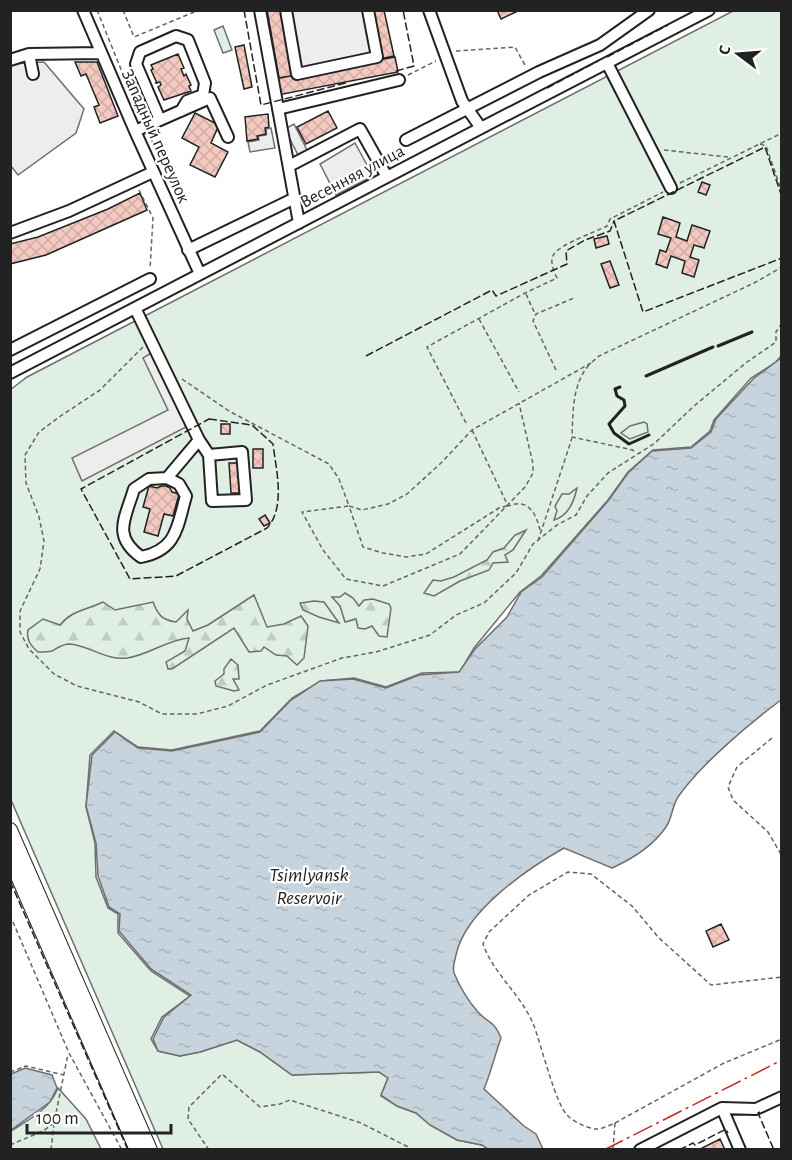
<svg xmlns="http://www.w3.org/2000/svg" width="792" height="1160" viewBox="0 0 792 1160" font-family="'Alegreya Sans',sans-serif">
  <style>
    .grass { fill: #e0efe3; stroke: #6f6f6f; stroke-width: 1.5 }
    .forest { fill: url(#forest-firs); stroke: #6f6f6f; stroke-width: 1.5 }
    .park { fill: url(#park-tufts); stroke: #6f6f6f; stroke-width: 1.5 }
    .parking { fill: #ededed; stroke: #6f6f6f; stroke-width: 1.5 }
    .water { fill: url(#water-ripples); stroke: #6f6f6f; stroke-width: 1.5 }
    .building { fill: url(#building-cross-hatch); stroke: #222; stroke-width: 1.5 }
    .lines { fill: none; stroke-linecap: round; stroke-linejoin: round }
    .minor-casing { stroke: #222; stroke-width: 14 }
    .major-casing { stroke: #222; stroke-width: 16 }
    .path { stroke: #646464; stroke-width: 1.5; stroke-dasharray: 4.5 3; stroke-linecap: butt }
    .minor { stroke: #fff; stroke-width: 10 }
    .major { stroke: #fff; stroke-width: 14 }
    .fence { stroke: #222; stroke-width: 1.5; stroke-dasharray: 8 3; stroke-linecap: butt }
    .wall { stroke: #222; stroke-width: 3 }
    .power { stroke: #c62828; stroke-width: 1.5; stroke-dasharray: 21 4.5 3 4.5; stroke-linecap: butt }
    .labels { text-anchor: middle; stroke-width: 4.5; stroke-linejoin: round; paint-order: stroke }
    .street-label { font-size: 18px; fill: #222; stroke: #fff }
    .water-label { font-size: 20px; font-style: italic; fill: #222; stroke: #fff }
  </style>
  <defs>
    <pattern id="forest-firs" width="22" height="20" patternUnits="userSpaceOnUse" patternTransform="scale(1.5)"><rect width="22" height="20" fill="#e0efe3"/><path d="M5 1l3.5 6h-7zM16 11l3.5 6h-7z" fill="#c0cdc2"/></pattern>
    <pattern id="park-tufts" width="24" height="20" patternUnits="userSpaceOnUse" patternTransform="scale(1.5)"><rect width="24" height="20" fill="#e0efe3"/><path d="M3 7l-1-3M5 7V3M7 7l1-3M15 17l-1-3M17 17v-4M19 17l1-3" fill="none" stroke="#c0cdc2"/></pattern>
    <pattern id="water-ripples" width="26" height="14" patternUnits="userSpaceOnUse" patternTransform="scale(1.5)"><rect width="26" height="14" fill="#c7d3dd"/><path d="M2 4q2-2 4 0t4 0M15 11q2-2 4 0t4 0" fill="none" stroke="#abb5bd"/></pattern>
    <pattern id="building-cross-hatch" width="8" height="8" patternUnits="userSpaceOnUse" patternTransform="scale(1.5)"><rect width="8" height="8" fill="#f3c9c0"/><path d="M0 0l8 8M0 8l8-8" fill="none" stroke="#d0aca5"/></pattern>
  </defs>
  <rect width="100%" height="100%" fill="#fff"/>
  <!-- grass -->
  <path class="grass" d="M 733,11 L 781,11 L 781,356 L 775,363 L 751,378 L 714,420 L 710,431 L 691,447 L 653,450 L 628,472 L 608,500 L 541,576 L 520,592 L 474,648 L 460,672 L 422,673 L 386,687 L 354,678 L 321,681 L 292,698 L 260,731 L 172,750 L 138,747 L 114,731 L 90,755 L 86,807 L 95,843 L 96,877 L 108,908 L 118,914 L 118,933 L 151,971 L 190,996 L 162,1017 L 151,1039 L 158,1051 L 180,1056 L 200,1052 L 237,1040 L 260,1052 L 292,1075 L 379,1072 L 388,1078 L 381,1096 L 397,1106 L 416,1113 L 430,1125 L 457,1140 L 482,1145 L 488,1149 L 163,1149 L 11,800 L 10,390 L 27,377 Z
    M 223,26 L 232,50 L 223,53 L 214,30 Z
    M 58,1088 L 86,1119 L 101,1149 L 11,1149 L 11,1131 C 30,1119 49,1110 58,1088 Z"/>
  <!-- forest -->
  <path class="forest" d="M 577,488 C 574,502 568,516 554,520 L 557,511 L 555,506 L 562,494 L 569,494 Z
    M 526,530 L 513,550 L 505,555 L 508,562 L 493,563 L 489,570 L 460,581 L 434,596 L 424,593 L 433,580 L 441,581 L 454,577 L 487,560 L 493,552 L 504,548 L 515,535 Z
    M 345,593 L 353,598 L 359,606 L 364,600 L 373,599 L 389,604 L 391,608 L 387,637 L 379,636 L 372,626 L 365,629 L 358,628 L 356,619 L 345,622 L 340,606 L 332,597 L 340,597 Z
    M 254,595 L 267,627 L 284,624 L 301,616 L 308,626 L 304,658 L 297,665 L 287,656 L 276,655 L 264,647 L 261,651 L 249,652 L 234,628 L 172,669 L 168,669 L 166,662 L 185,651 L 189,638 C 166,640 149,655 127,658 C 106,661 89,645 69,644 C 62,644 58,648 52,651 C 48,652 43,652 38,652 C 31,646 26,640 28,630 L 43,619 L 60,625 C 72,610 87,610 103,602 L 115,610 L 153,602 C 158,615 162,620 176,622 L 188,610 L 187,619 L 193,631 L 208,625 Z
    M 314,601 L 324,602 L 339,623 L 319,617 L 303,610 L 300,603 Z
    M 231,659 L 238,665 L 239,679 L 233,679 L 239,690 L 234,691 L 216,686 L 215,681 L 224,674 L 224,669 Z"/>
  <!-- park -->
  <path class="park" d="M 644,422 L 647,424 L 648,432 L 630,439 L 621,433 L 630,426 Z"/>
  <!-- parking -->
  <path class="parking" d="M 285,11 L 367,11 L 377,57 L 298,73 Z
    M 44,62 L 84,109 L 76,133 L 18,175 L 11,166 L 11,64 Z
    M 294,124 L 308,152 L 299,157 L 285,129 Z
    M 271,128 L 275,148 L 250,152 L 248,142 L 259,140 L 258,136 L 266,135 L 266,129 Z
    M 355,143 L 373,176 L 336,195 L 320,164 Z
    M 151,353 L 188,426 L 82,481 L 72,458 L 168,410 L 143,358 Z"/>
  <!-- water -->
  <path class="water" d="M 781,358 L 781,700 C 750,723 700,765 678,797 C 672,806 672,819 666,827 C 653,846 632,859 612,868 L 564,848 C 527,869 465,911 456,955 C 455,961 452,967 454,973 C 460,987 468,1001 478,1012 C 490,1025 493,1019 501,1038 C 495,1055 491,1072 484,1089 L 524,1126 L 536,1134 L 543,1149 L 488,1149 L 482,1145 L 457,1140 L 430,1125 L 416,1113 L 397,1106 L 381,1095 L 388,1078 L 379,1072 L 292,1075 L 260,1052 L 237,1040 L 200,1052 L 180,1056 L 158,1051 L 153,1039 L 164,1017 L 191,995 L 151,969 L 119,931 L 120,914 L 109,907 L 98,876 L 96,843 L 86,806 L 92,755 L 115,732 L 138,748 L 172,751 L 260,732 L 290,701 L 320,681 L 353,679 L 386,688 L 419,675 L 459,672 L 475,649 L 507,617 L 521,592 L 542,577 L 608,501 L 628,473 L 652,451 L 691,448 L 711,432 L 716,419 L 753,379 Z
    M 25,1068 L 52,1075 L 57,1088 L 50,1102 L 11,1130 L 11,1074 Z"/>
  <!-- building -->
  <path class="building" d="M 267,10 L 285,10 L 296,75 L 279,78 Z
    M 370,10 L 384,10 L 394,56 L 380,59 Z
    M 497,10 L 520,10 L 501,19 Z
    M 244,45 L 252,87 L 244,89 L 235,47 Z
    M 178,54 L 184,68 L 181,69 L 184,76 L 186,74 L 191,85 L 189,86 L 191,91 L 164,100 L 158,87 L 161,85 L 160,82 L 155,83 L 157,83 L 151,70 L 153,69 L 151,65 Z
    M 395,57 L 398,72 L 278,95 L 274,79 Z
    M 75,62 L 97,62 L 118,116 L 100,123 L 94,107 L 99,105 L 86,74 L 81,76 Z
    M 328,111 L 337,128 L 306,144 L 297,127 Z
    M 195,113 L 219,125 L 211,143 L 228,152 L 215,177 L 190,165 L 199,147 L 182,138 Z
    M 268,114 L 269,127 L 265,128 L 266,134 L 257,136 L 258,139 L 247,141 L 245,117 Z
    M 702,182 L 710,185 L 706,195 L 698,192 Z
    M 140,193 L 147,210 L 46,255 L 10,264 L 10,244 L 38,237 L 108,209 Z
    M 663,217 L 680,223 L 676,237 L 687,241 L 692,225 L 710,231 L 704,248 L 694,245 L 690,257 L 699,260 L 694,277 L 682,273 L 685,261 L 671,256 L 667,268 L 656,264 L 660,250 L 666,252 L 671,238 L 658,234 Z
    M 607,236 L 609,244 L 596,248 L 594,239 Z
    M 610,261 L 619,285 L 610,288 L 601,264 Z
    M 221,424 L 230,424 L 230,434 L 221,434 Z
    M 253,449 L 263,449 L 263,468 L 253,468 Z
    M 229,463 L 240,463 L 242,493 L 231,493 Z
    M 149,486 L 157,488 L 161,486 L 166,486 L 170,488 L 172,492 L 179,494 L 173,516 L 164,514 L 158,536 L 144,532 L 150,509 L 143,507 Z
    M 265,515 L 270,523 L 264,526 L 259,519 Z
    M 721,924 L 729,940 L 713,947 L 706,931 Z
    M 720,1139 L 725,1150 L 703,1150 L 702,1148 Z"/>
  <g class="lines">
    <defs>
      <path id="minor" d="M 83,10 L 135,131 L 200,274
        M 260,10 L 299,223
        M 286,10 L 297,74 L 377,57 L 368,10
        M 429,10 L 462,101 L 481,128
        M 10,60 L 29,54
        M 607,63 L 671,188
        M 33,74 L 29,54 L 101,53
        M 278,109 L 399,80
        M 160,120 L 136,64 L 140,52 L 176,36 L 188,40 L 205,83 L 203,95 L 187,101 L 181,111
        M 135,131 L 210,98 L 228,137
        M 406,140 L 539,72 L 600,45 L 649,10
        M 289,166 L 360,129 L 387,177
        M 10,233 L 69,211 L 153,172
        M 188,250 L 295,198
        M 135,308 L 199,440 L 167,478 L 149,479 L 134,489 C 125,519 112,536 141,557 C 177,550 177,527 186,496 L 179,484 L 167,478
        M 10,350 L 150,279
        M 10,373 L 481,128 L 709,10
        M 199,440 L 209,455 L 242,452 L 246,500 L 212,501 L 209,455
        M 722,1108 L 740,1150
        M 640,1150 L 722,1108 L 756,1109 L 782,1097"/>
      <path id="major" d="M 10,830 L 150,1150
        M 10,858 L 137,1150"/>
    </defs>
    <!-- minor casing -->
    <use href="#minor" class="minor-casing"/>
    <!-- major casing -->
    <use href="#major" class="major-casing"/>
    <!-- path -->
    <path class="path" d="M 97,10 L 135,104
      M 123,10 L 134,37 L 199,10
      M 456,51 L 515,47 L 526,67
      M 408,75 L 436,61
      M 151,139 L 180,198
      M 760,144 L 766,146 L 782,192
      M 664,150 L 728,157
      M 394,160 L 394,154 L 399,149
      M 680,183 L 782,133
      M 139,190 L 153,218 L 150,269
      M 526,294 L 535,314
      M 479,319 L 519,392
      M 143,347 L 100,390 L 62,415 L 39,432 L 25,455 L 26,483 L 39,517 L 44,541 L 40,569 L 20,611 L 20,632 L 29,649 L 54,674 L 77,686 L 139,702 L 162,714 L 197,714 L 228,706 L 267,685 L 342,658 L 376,652 L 430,635 L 456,615 L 484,603 L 516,573 L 533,544 L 557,525 L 576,515 L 587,496 L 608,473 L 655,443 L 694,406 L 747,362 L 776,342 L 776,332 L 782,323
      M 592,362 L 599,356 L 754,283 L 782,267
      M 589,365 C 572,384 573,413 572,437 L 633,450 L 635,454
      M 556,370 L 533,321 L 536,314 L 574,298
      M 182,379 L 229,411 L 329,464 L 339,479 L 349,506 L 302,512 L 323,550 L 346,579 L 383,586 L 460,554 L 525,487 L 533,473 L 533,464 L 519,403
      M 466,423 L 427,347 L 525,293 L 557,278 C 554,272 549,261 554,254 C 561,244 595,232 607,226 L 610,219 L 663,192
      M 472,430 L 508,506 C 528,498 536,513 540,530
      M 507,506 L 499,508 L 426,554 L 406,557 L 383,553 L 363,547 L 349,506 L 362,510 L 388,504 L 407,494 L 441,463 L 472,430 L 591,363
      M 538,541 L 572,438
      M 772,738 L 737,767 L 728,787 L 733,800 L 768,832 L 782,856
      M 10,915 L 69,1053 L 122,1150
      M 10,1072 L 26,1066 L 64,1075
      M 615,1123 L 724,1063 L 782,1039
      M 10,1145 L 43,1131 L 54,1123 L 68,1054
      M 51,1150 L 54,1124
      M 209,1150 L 188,1119 L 189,1107 L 222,1074 L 260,1107 L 280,1104 L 290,1100 L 361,1123 L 414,1150
      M 613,1150 L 615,1123 C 610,1125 602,1129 597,1129 C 589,1129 574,1122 568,1116 C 556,1106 541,1044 534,1026 C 522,995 494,975 483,944 L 489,932 L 529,895 L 568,872 L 591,874 L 632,906 L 658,937 L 711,985 L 782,977"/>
    <!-- minor -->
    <use href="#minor" class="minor"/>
    <!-- major -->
    <use href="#major" class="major"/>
    <!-- fence -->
    <path class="fence" d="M 244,10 L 261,105 L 346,83
      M 607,57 L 668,25
      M 396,71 L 414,66 L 403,10
      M 547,88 L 598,61
      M 782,197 L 765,147 L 614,221 L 643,312 L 782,258
      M 366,356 L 492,290 L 496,296 L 567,264 L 566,251 L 585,240 L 610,231 L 614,221
      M 209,419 L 252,425 L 273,444 C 276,470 286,507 267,528 L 176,576 L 130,579 L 81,489 Z
      M 10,881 L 128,1150
      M 760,1112 L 758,1113 L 774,1150
      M 679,1150 L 693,1143 L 695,1145 L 726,1129 L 728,1133"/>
    <!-- wall -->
    <path class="wall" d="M 718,346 L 752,332
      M 646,376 L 713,347
      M 620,387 L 615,389 L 617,396 L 624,400 L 625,406 L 609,424 L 614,433 L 629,444 L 649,435"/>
    <!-- power -->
    <path class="power" d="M 604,1150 L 782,1060"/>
  </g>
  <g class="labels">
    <!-- street labels -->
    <g class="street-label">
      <text transform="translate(156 136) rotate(66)" y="6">Западный переулок</text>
      <text transform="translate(352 176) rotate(-28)" y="6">Весенняя улица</text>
    </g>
    <!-- water labels -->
    <g class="water-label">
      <text x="309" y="881">Tsimlyansk<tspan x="309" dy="23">Reservoir</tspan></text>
    </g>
  </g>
  <!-- border -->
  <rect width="792" height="1160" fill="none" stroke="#222222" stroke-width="24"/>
  <!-- north arrow -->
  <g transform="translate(738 54) rotate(286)" stroke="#ffffff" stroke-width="4.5" paint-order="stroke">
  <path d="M0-4.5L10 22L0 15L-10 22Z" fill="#222222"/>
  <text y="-9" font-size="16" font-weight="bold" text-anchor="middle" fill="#222222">С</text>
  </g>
  <!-- scale -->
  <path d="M27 1124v9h144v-9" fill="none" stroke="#222222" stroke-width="3"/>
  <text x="36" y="1124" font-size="18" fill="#222222" stroke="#ffffff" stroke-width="4.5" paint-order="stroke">100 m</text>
</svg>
